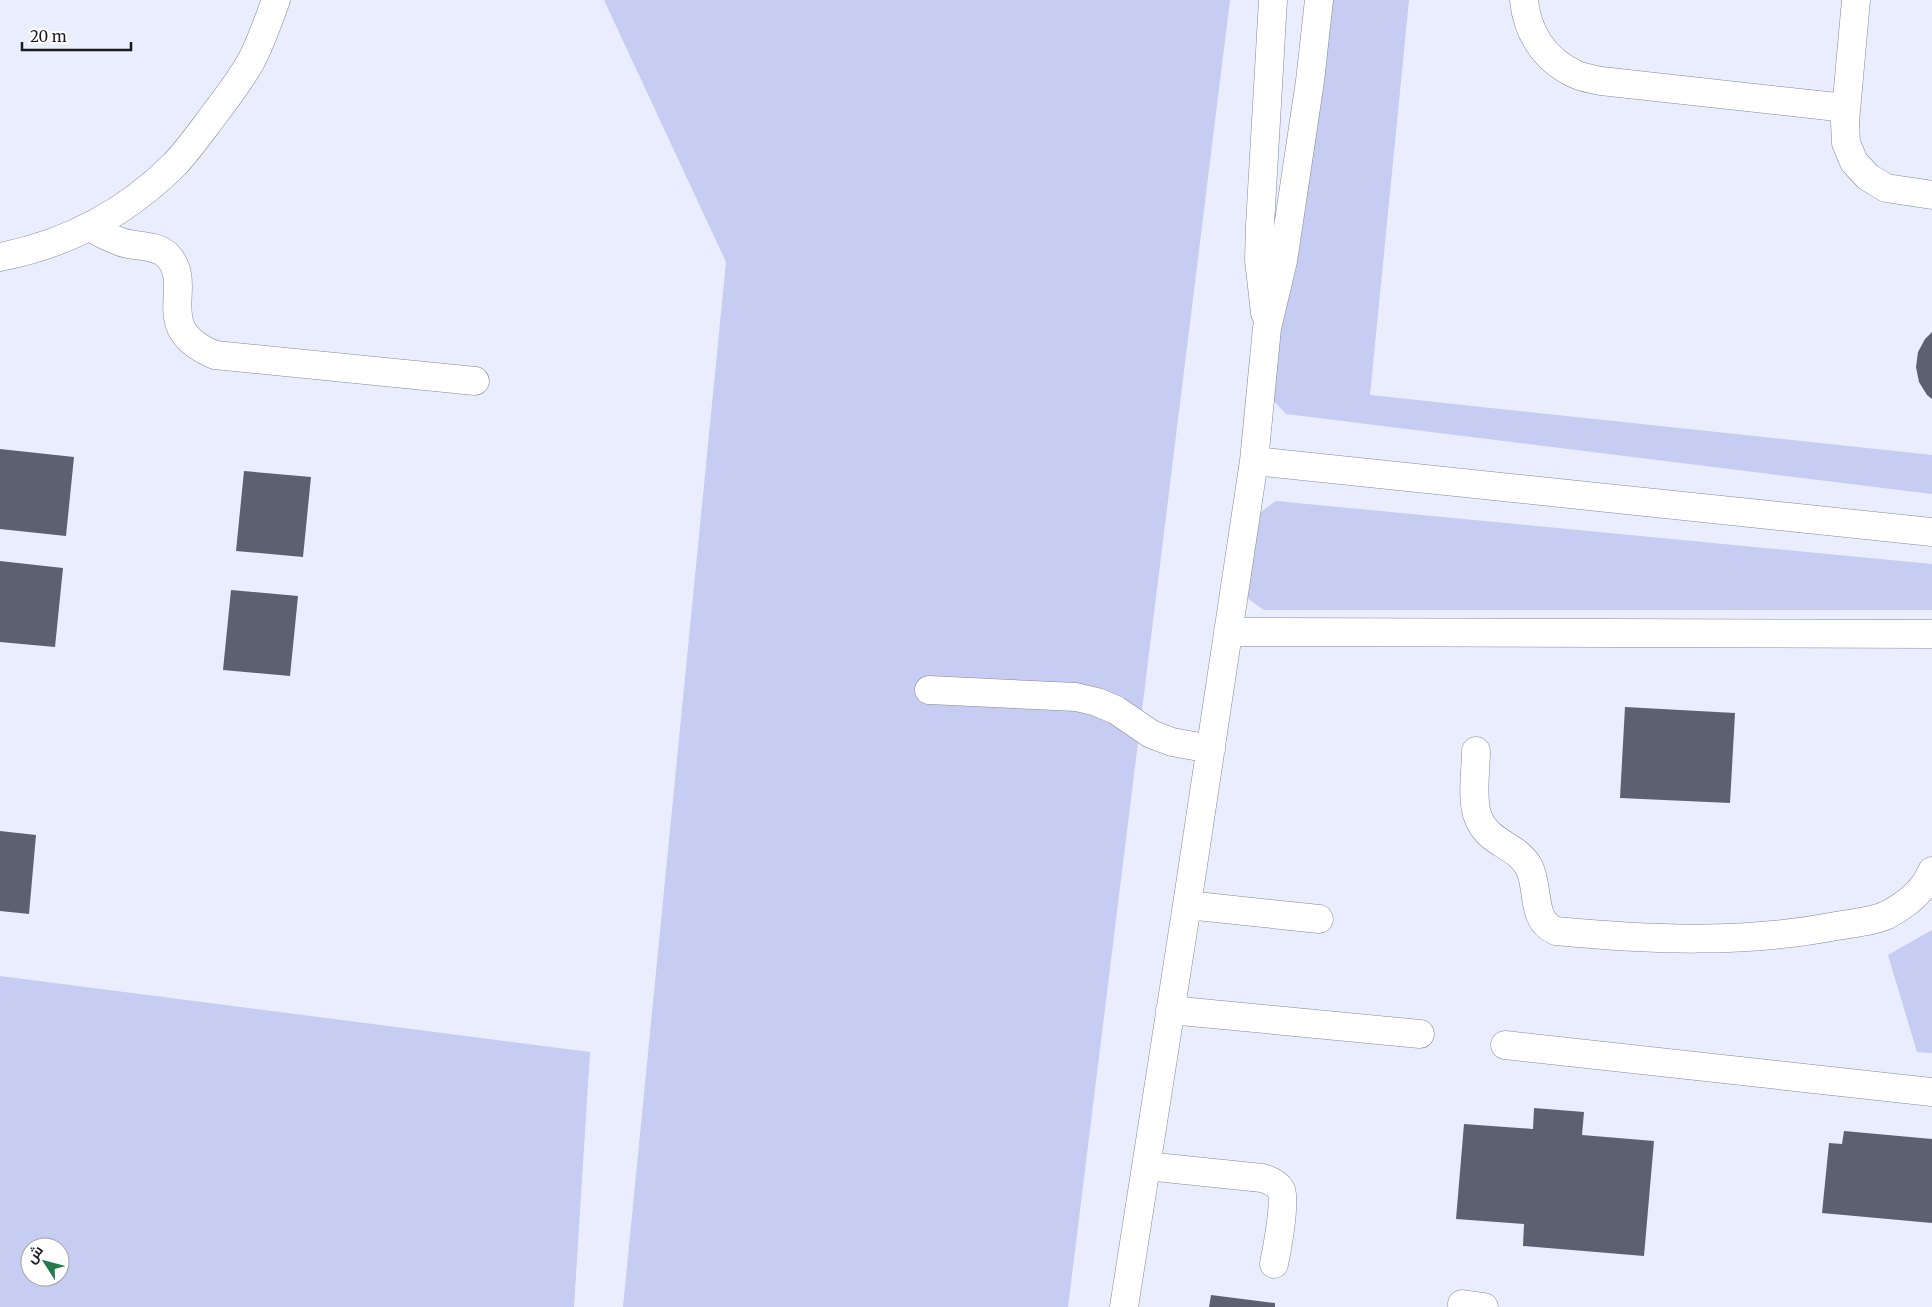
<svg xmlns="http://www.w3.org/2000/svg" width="1932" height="1307" viewBox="0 0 1932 1307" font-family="Merriweather,Cairo,serif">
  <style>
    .green { fill: #c6ccf2; fill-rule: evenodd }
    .building { fill: #5d6071 }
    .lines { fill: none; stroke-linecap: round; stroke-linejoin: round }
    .minor-casing { stroke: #838799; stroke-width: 29 }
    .minor { stroke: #fff; stroke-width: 28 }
  </style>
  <rect width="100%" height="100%" fill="#eaedfd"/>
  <!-- green -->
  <path class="green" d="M 604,0 L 1230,0 L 1068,1307 L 623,1307 L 726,262 Z
    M 1315,0 L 1409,0 L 1370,395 L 1932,455 L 1932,494 L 1286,414 L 1271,398 Z
    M 1276,501 L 1932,564 L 1932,610 L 1264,610 L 1247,598 L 1251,519 Z
    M 1932,930 L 1932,1053 L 1917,1052 L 1888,955 Z
    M 0,976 L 590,1052 L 574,1307 L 0,1307 ZM 30,1247 L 60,1247 L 60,1277 L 30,1277 Z"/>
  <!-- building -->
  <path class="building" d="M 1932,332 L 1932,399 L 1927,395 L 1919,382 L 1916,367 L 1918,352 L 1925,339 Z
    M 0,449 L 74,457 L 66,536 L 0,529 Z
    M 244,471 L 311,477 L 303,557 L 236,551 Z
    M 0,561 L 63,568 L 55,647 L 0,642 Z
    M 231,590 L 298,596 L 290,676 L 223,670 Z
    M 1625,707 L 1735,713 L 1730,803 L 1620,798 Z
    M 0,831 L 36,835 L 29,914 L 0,911 Z
    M 1534,1108 L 1584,1112 L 1582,1135 L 1654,1141 L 1644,1256 L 1523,1246 L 1524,1224 L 1456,1219 L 1464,1124 L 1533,1129 Z
    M 1844,1131 L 1932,1139 L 1932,1223 L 1822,1213 L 1829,1143 L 1842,1144 Z
    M 1211,1295 L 1275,1303 L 1275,1307 L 1209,1307 Z"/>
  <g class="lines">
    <defs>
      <path id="minor" d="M 1524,0 C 1527,33 1545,60 1575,74 C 1583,78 1593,79 1601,81 L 1846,108
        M 1856,0 L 1845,122 L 1846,143 L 1854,162 L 1868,177 L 1886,188 L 1932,195
        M 90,227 C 100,233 110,238 121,242 C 135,247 157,244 168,256 C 196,287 149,328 215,355 L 475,381
        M 0,257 C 67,244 127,212 175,164 C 189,149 201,132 213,116 C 226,99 239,82 250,63 C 261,43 268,21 276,0
        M 1265,313 L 1259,260 L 1260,225 L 1273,0
        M 1254,461 L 1932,532
        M 1228,632 L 1932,634
        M 929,690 L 1076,697 L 1097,702 L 1116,710 L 1151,734 L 1172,742 L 1211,749
        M 1476,751 C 1476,770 1471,800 1478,817 C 1488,844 1516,844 1529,867 C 1540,889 1530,920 1556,931 C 1649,940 1744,944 1836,926 C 1852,923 1872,922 1887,915 C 1906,905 1924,891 1932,871
        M 1187,905 L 1319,919
        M 1170,1010 L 1420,1034
        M 1505,1045 L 1932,1092
        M 1146,1166 L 1262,1178 C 1269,1180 1277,1183 1281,1190 C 1286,1202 1277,1249 1274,1264
        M 1462,1304 L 1484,1307
        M 1124,1307 L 1187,905 L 1254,461 L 1267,328 L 1283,261 L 1310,81 L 1319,0"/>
    </defs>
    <!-- minor casing -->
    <use href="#minor" class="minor-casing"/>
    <!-- minor -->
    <use href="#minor" class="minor"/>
  </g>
  <!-- north arrow -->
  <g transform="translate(45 1262) rotate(306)"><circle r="24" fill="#ffffff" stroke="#a3a4a7"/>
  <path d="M0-4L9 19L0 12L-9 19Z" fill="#267b4e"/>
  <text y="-8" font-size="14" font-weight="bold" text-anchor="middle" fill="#191b22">ش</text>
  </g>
  <!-- scale -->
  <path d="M22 42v8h109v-8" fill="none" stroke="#191b22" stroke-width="2.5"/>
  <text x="30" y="42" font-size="15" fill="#191b22" stroke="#ffffff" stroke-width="4" paint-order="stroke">20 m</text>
</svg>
